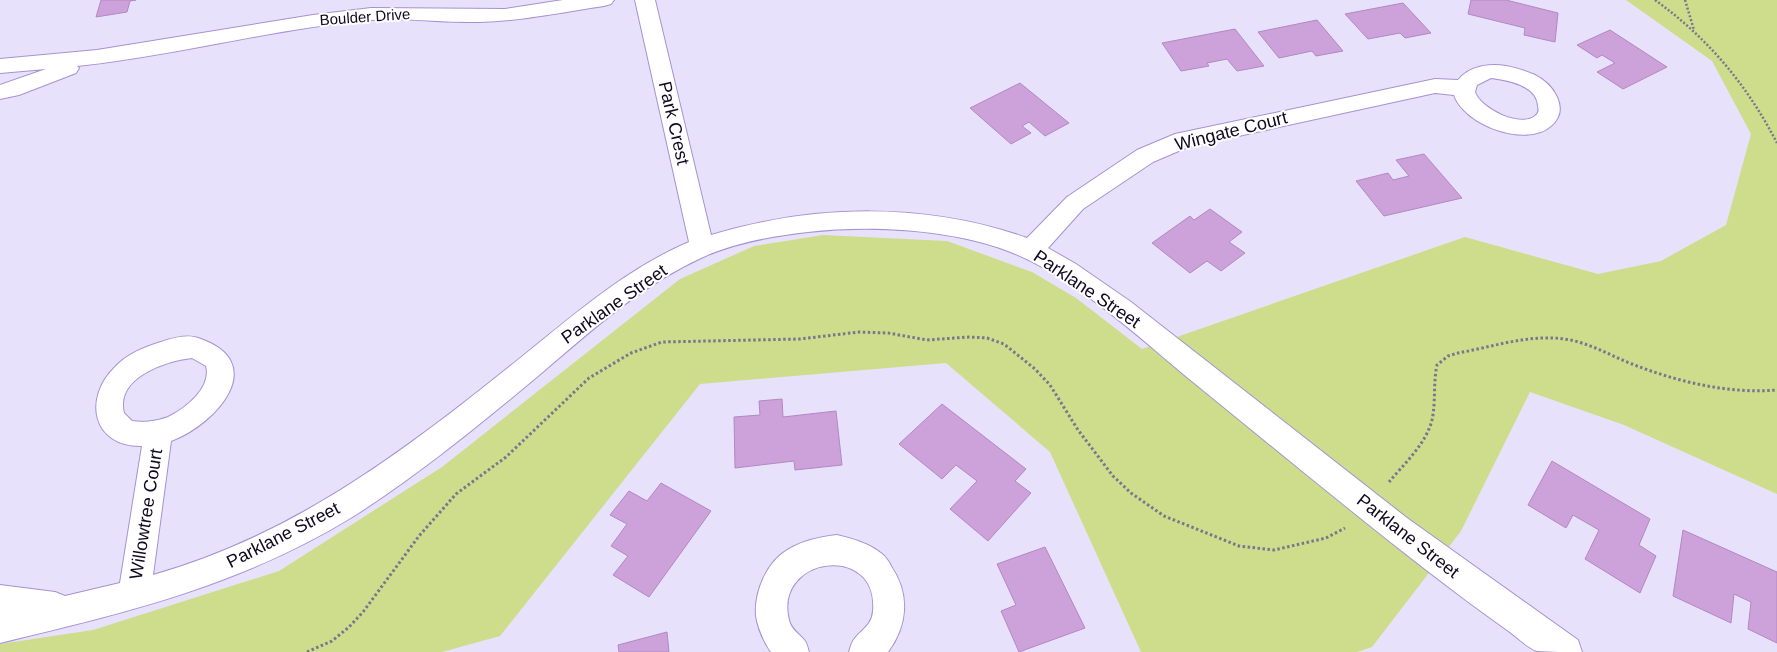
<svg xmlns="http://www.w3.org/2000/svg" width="1777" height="652" viewBox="0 0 1777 652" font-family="Arial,sans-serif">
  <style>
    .green { fill: #cddd8c }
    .building { fill: #cda2db; stroke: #b288c0 }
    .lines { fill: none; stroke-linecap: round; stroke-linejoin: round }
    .street-casing { stroke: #a592d2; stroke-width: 2 }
    .path-far1 { stroke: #7c758e; stroke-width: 2.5; stroke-dasharray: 2 2; stroke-linecap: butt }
    .path { stroke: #7c758e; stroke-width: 3; stroke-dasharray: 2.5 2.5; stroke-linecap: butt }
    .street { fill: #fff; fill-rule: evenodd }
    .labels { text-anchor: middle; stroke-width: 4; stroke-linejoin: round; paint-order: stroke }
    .far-street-label { font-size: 15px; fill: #10081f; stroke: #fff }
    .street-label { font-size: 18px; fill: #10081f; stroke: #fff }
  </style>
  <rect width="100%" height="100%" fill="#e8e1fc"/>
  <!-- green -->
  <path class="green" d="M 1626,0 L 1777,0 L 1777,494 L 1624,425 L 1530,392 L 1461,531 L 1372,647 L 1357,652 L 1141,652 L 1050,452 L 946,363 L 700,384 L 500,636 L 442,652 L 0,652 L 0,644 L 93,630 L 279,571 L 442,467 L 680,279 L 754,246 L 823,235 L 947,241 L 1032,272 L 1076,298 L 1142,349 L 1465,237 L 1598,274 L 1661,261 L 1726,225 L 1751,134 L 1712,61 Z"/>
  <!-- building -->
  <path class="building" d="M 101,0 L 136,0 L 130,1 L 127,12 L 96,17 Z
    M 1471,0 L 1506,0 L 1558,13 L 1555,42 L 1524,35 L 1525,28 L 1468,14 Z
    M 1403,3 L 1431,33 L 1405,38 L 1400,33 L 1368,39 L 1345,14 Z
    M 1317,20 L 1343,51 L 1316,56 L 1312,51 L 1279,58 L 1258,32 Z
    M 1235,29 L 1264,66 L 1237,71 L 1227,59 L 1207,63 L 1209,66 L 1181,71 L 1162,43 Z
    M 1610,30 L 1667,67 L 1623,89 L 1597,72 L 1615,63 L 1602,55 L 1597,58 L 1577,45 Z
    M 1020,83 L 1069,123 L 1045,136 L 1029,122 L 1022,126 L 1031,133 L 1011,144 L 970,108 Z
    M 1424,154 L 1462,198 L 1384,216 L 1356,181 L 1388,173 L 1393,180 L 1409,176 L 1396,160 Z
    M 1210,209 L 1242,232 L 1229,242 L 1245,253 L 1221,271 L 1207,261 L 1190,273 L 1152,243 L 1190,216 L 1194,220 Z
    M 782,399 L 783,417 L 836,411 L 842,465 L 795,470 L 794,461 L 735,468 L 734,417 L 760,415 L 759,401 Z
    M 942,404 L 1026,469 L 1015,481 L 1031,493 L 988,541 L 950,509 L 977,481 L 956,465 L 942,479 L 899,444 Z
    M 1552,461 L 1650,519 L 1639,545 L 1656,556 L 1640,593 L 1585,559 L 1599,530 L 1573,515 L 1566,528 L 1528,505 Z
    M 661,483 L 711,511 L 649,597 L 613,575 L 628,556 L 611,546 L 627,524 L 610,515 L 629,491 L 647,501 Z
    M 1683,530 L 1777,572 L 1777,643 L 1748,629 L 1751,602 L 1734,594 L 1731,623 L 1673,596 Z
    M 1045,547 L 1085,628 L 1019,652 L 1001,611 L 1016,605 L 997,564 Z
    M 667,632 L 669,652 L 619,652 L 618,645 Z"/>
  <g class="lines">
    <defs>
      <path id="street" d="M 563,0 L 614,0 L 611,4 L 604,6 C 563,12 521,21 480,22 C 443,23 407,17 370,20 C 271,29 175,56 77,66 L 79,68 L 76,73 L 19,95 L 0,99 L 0,85 L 46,69 L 0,73 L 0,59 L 97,50 L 313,15 L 371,8 L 505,9 Z
        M 635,0 L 655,0 L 711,235 C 814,204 925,202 1027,238 L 1067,197 L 1137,150 L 1175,134 L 1435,79 L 1458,80 C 1469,66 1489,63 1506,66 C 1516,68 1526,71 1535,75 C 1553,84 1571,109 1551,126 C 1526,148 1464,125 1454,95 L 1435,93 L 1188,147 L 1153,162 L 1083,209 L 1048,248 L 1076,264 L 1131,302 L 1407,518 L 1578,640 L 1582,652 C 1569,652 1549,652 1537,651 C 1526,647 1516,636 1507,630 C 1479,610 1452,590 1425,569 C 1345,507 1267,442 1188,378 C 1138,336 1070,274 1008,251 C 948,229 871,225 808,232 C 772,236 733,243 701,258 C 642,285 593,329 544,371 C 483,422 421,473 354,516 C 240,586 128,612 0,643 L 0,585 L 55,592 L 65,596 L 120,583 L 142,446 C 92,447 83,398 115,367 C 127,354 144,347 161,342 C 173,338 187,334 198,338 C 271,362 217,424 171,441 L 153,575 C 291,536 399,455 509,367 C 566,322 621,271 689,242 ZM 1491,78 C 1507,80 1537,85 1538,106 C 1539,110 1539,113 1535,116 C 1520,128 1481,109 1475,92 L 1477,85 ZM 192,358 L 206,366 C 212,388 185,409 168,417 C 158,421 143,423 132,421 L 124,413 C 115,378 165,361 192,358 Z
        M 837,535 C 853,539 869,543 882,554 C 886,557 889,562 891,566 C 910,594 908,625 888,652 L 849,652 C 850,649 851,644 853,641 C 860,630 872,626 873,611 C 879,542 773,556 789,620 C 791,630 800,634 805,641 C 807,644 808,649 809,652 L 771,652 C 764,642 758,628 756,616 C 754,592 767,561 789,549 C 804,540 820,537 837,535 Z"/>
    </defs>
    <!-- street casing -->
    <use href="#street" class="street-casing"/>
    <!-- path-far1 -->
    <path class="path-far1" d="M 1655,0 C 1708,38 1747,85 1777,143
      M 1685,0 L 1694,30"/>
    <!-- path -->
    <path class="path" d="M 1389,482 C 1404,464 1426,444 1432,420 C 1436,402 1433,383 1437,365 L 1448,356 L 1458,353 C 1492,347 1529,334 1564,339 C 1588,342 1609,355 1632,364 C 1678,382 1728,394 1777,390
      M 307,652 L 332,641 L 349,627 L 363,612 L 419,536 L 456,494 L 506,457 L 589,378 L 631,353 L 662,342 L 800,339 L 859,332 L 888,333 L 927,340 L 969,337 L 987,338 L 1004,344 L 1035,369 L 1050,385 L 1078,430 L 1113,476 L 1131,493 L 1164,516 L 1239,546 L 1274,550 L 1326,538 L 1345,528"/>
    <!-- street -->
    <use href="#street" class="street"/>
  </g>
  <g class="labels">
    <!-- far-street labels -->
    <g class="far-street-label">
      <text transform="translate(365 17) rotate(-4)" y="5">Boulder Drive</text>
    </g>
    <!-- street labels -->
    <g class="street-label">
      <text transform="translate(674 123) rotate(77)" y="6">Park Crest</text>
      <text transform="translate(1231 131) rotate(-14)" y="6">Wingate Court</text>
      <text transform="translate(1087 289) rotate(34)" y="6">Parklane Street</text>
      <text transform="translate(614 304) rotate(-35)" y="6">Parklane Street</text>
      <text transform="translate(146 514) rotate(-81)" y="6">Willowtree Court</text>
      <text transform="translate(283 535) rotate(-27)" y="6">Parklane Street</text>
      <text transform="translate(1408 536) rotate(38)" y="6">Parklane Street</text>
    </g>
  </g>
</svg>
